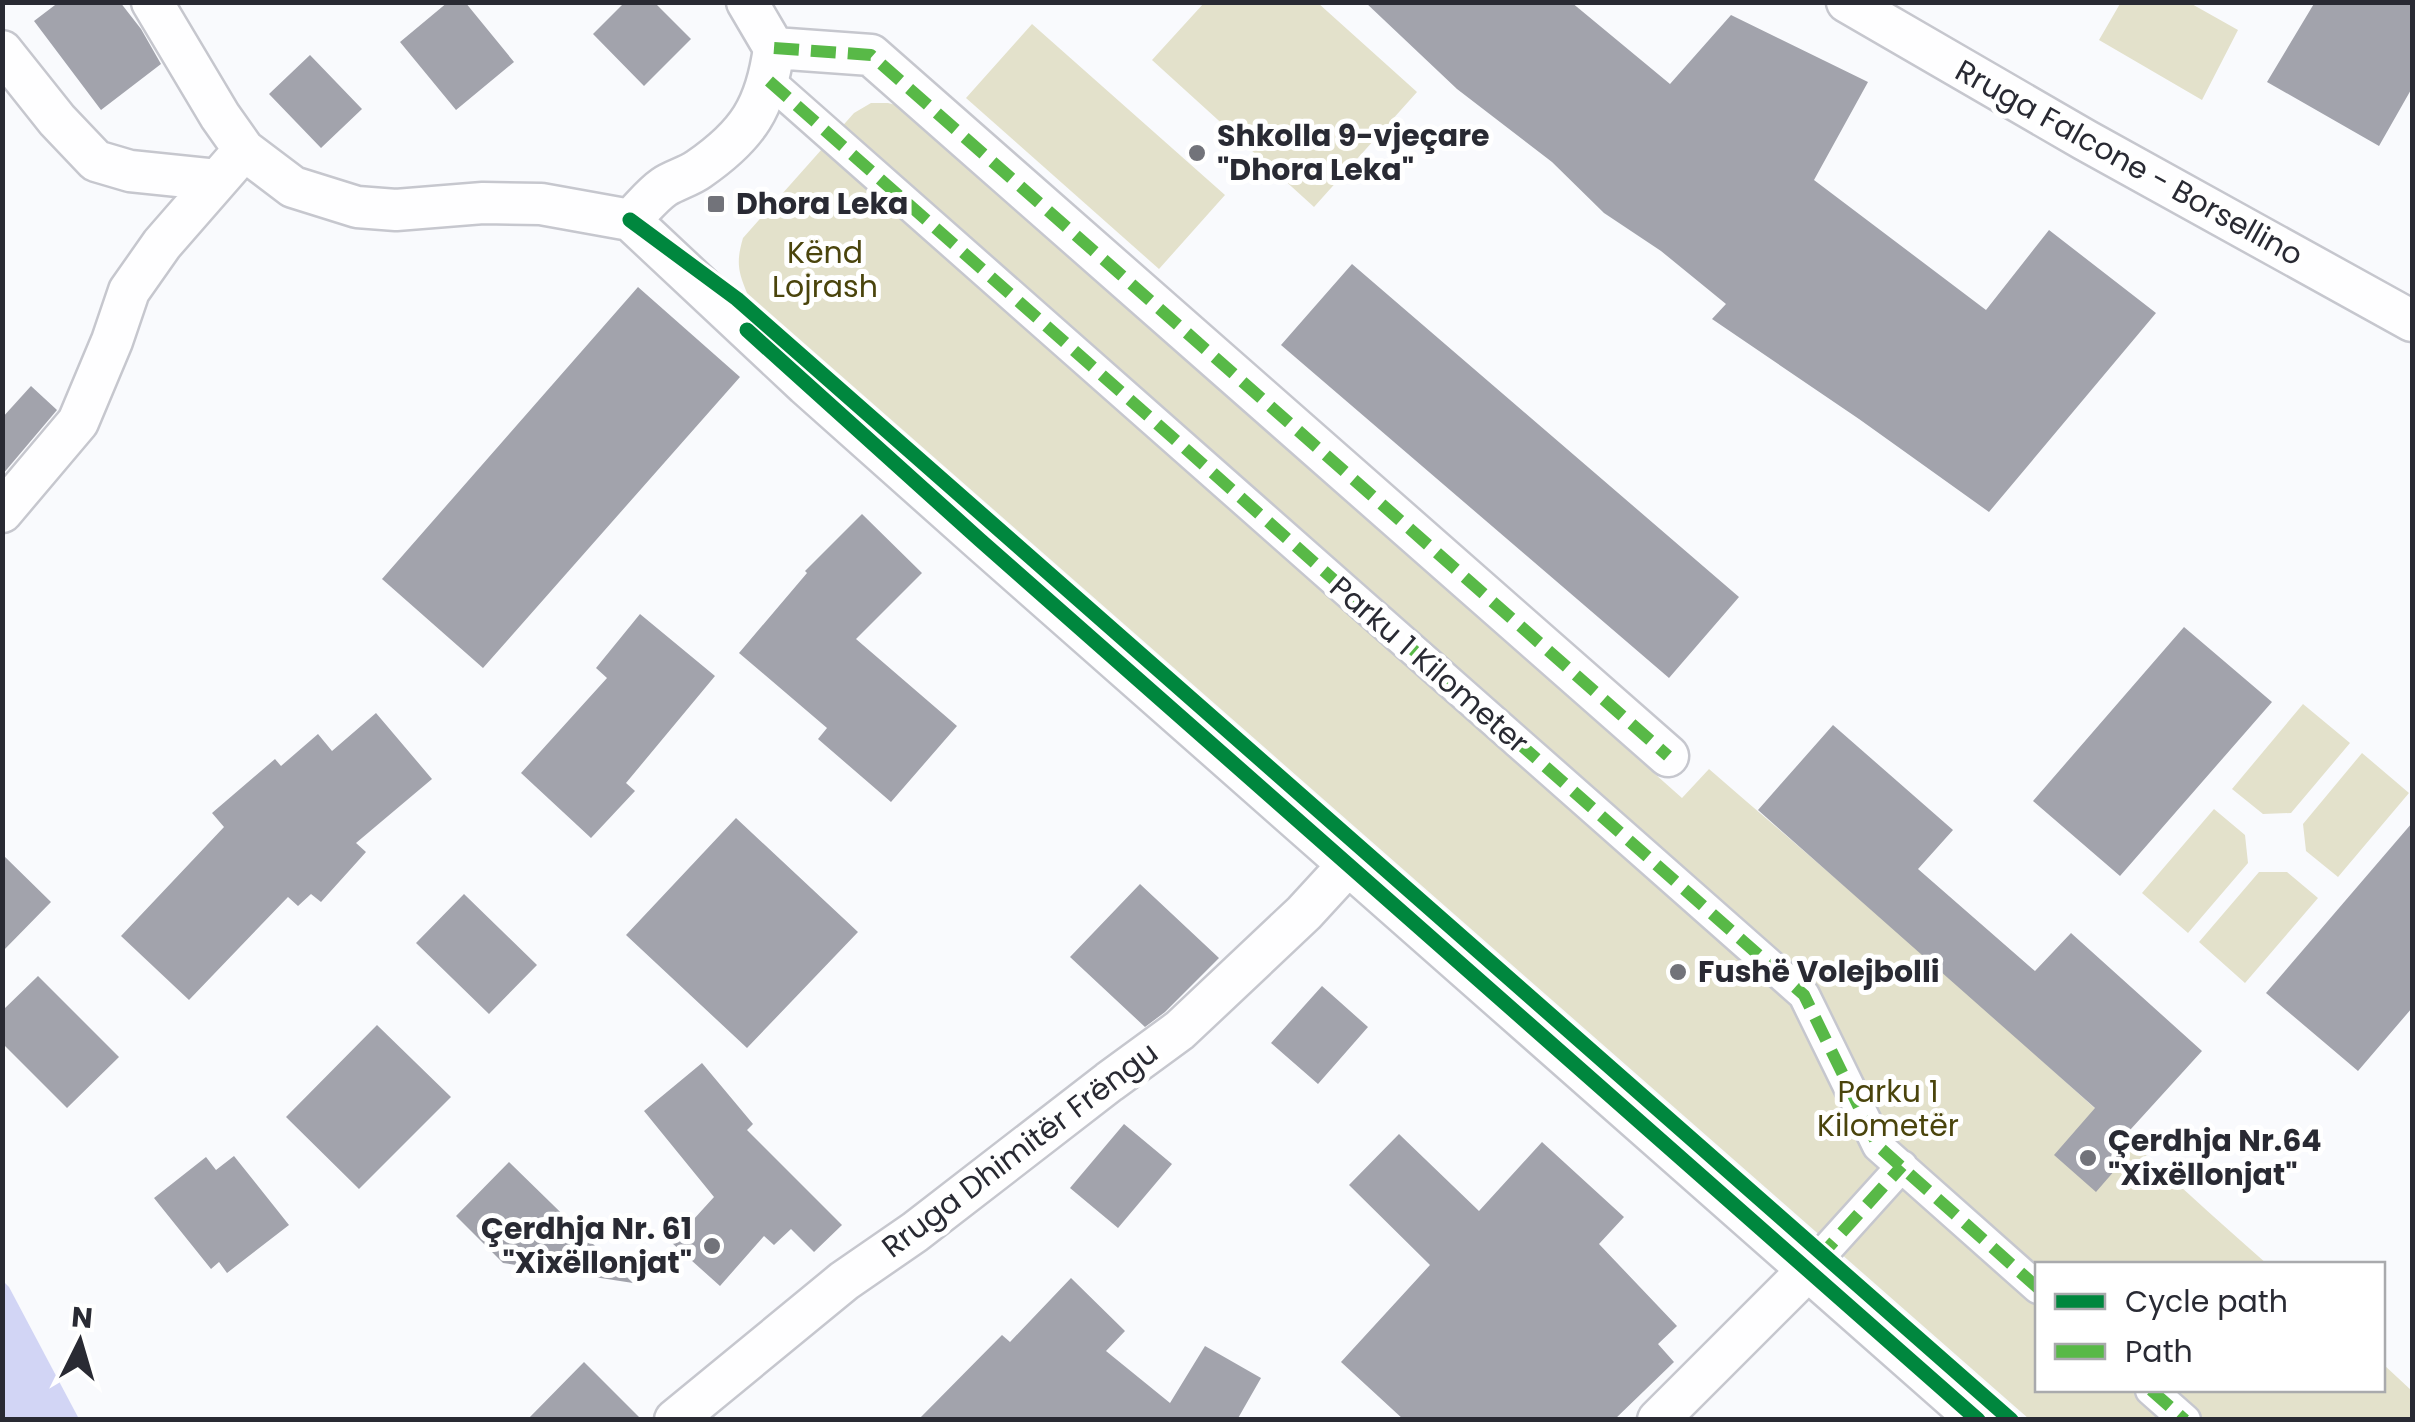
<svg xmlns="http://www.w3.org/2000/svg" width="2415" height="1422" viewBox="0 0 2415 1422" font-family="Poppins,sans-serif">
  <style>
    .green { fill: #e3e1cb }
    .water { fill: #d2d5f5 }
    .building { fill: #a2a3ac }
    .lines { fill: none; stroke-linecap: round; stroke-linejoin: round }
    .pedestrian-casing { stroke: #c6c7ce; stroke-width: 35 }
    .minor-casing { stroke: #c6c7ce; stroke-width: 45 }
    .pedestrian { stroke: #fefeff; stroke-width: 30 }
    .minor { stroke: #fefeff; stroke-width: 40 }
    .quiet { stroke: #58b947; stroke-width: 12; stroke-dasharray: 25 12; stroke-linecap: butt }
    .cycleway-casing { stroke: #fff; stroke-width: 21 }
    .cycleway { stroke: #00873e; stroke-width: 15 }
    .poi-dot { fill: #72737a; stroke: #fff; stroke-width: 4 }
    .labels { text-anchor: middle; stroke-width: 10; stroke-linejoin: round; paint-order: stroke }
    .poi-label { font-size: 30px; font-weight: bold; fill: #292a33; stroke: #fff; text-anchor: start }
    .street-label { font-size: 30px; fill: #292a33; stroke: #fff }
    .park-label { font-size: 30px; fill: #4a440c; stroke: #fff }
  </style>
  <rect width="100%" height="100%" fill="#f9fafd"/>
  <!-- green -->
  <path class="green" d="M 2121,2 L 2190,3 L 2238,30 L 2202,100 L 2099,40 Z
    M 1204,3 L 1318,3 L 1417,92 L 1314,207 L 1152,60 Z
    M 1032,24 L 1225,195 L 1159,269 L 966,98 Z
    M 871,103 L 888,103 L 904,107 L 1682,798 L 1709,769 C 1805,852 1902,935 1996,1019 C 2087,1100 2176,1184 2267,1264 L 2038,1264 L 2038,1390 L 2382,1390 L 2383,1364 L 2412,1391 L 2412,1419 L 2029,1419 L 747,293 C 738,271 736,262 743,238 L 854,113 Z
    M 2303,704 L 2350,743 L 2291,813 L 2263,814 L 2232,789 Z
    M 2362,753 L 2409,793 L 2338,877 L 2306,851 L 2303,824 Z
    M 2214,809 L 2245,835 L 2248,863 L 2188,933 L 2142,893 Z
    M 2259,872 L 2287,872 L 2318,898 L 2245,983 L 2199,942 Z"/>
  <!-- water -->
  <path class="water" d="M 2,1280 L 9,1287 L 79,1419 L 3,1419 Z"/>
  <!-- building -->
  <path class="building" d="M 59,2 L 120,2 L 141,29 L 161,64 L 101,110 L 34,21 Z
    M 448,2 L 465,2 L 514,62 L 456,110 L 400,42 Z
    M 625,2 L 654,2 L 691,39 L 644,86 L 593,34 Z
    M 1365,2 L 1571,2 L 1670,84 L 1731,15 L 1868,82 L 1814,180 L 1986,310 L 2049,230 L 2156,313 L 1989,512 L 1859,419 L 1712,319 L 1726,304 L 1661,251 L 1604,213 L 1552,162 L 1457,89 Z
    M 2315,2 L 2412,2 L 2412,88 L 2379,146 L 2267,82 Z
    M 310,55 L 362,109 L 321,148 L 269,94 Z
    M 1352,264 L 1739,597 L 1669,678 L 1281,345 Z
    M 638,287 L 740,377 L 483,668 L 382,579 Z
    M 31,386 L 57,410 L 2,475 L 2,418 Z
    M 862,514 L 922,573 L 856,639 L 957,726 L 891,802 L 818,739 L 827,728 L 739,653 L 807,573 L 805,571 Z
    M 640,614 L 715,676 L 626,783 L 635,791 L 591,838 L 521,773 L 607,678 L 596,668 Z
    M 2184,627 L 2272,702 L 2120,876 L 2033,801 Z
    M 376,713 L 432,779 L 356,843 L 366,852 L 321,902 L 311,894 L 298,906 L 288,897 L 189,1000 L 121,936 L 224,827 L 212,813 L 275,759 L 281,766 L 318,734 L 332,751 Z
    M 1833,725 L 1953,830 L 1918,869 L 2035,971 L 2071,933 L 2202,1051 L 2110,1152 L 2122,1162 L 2096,1192 L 2054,1155 L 2095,1108 L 1758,810 Z
    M 736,818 L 858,932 L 747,1048 L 626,935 Z
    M 2412,823 L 2412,1008 L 2358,1071 L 2266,993 Z
    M 2,854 L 51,902 L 2,952 Z
    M 1140,884 L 1219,958 L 1165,1012 L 1145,1027 L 1070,957 Z
    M 464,894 L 537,965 L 489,1014 L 416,943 Z
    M 38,976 L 119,1057 L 67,1108 L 2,1043 L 2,1011 Z
    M 1322,986 L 1368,1027 L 1318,1084 L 1271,1043 Z
    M 377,1025 L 451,1097 L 359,1189 L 286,1117 Z
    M 702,1063 L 753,1124 L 747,1130 L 842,1225 L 814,1252 L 791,1229 L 774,1245 L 764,1236 L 720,1286 L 672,1243 L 714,1197 L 644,1111 Z
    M 1124,1124 L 1172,1164 L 1118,1228 L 1070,1188 Z
    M 1399,1134 L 1479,1211 L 1542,1142 L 1624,1217 L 1599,1244 L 1677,1326 L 1658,1344 L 1674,1362 L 1614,1420 L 1404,1420 L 1341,1362 L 1430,1265 L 1349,1185 Z
    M 234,1156 L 289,1225 L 227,1273 L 219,1262 L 211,1269 L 154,1198 L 206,1157 L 216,1170 Z
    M 509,1162 L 633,1283 L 503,1263 L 456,1216 Z
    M 1071,1278 L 1125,1331 L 1106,1351 L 1170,1403 L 1205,1346 L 1261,1378 L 1237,1420 L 918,1420 L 1002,1335 L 1010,1342 Z
    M 584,1362 L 642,1420 L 527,1420 Z"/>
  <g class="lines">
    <defs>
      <path id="pedestrian" d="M 769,81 L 1804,995 L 1878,1146 L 2038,1288
        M 1807,1271 L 1902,1166
        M 2151,1390 L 2185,1420"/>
      <path id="minor" d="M 152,2 L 220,116 L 244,150 L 293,187 L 357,207 L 396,210 L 483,203 L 541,204 L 630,220
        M 747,2 L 774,48
        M 1847,2 L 2085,140 L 2412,321
        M 774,48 L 871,55 L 1668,756
        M 2,51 L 57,120 L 96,161 L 130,171 L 217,180
        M 630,220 L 806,385 L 980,540 L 1978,1420
        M 630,220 C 641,210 651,196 664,187 C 674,180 688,177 699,169 C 748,135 766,107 774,48
        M 2,512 L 78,422 L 112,341 L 129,291 L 162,244 L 244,150
        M 675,1420 L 844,1281 L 915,1232 L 1109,1082 L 1180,1030 L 1304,913 L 1349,864
        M 1658,1420 L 1807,1271"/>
    </defs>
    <!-- pedestrian casing -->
    <use href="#pedestrian" class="pedestrian-casing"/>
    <!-- minor casing -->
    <use href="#minor" class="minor-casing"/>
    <!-- pedestrian -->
    <use href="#pedestrian" class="pedestrian"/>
    <!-- minor -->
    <use href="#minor" class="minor"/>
    <!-- quiet -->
    <path class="quiet" d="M 774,48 L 871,55 L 1668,756
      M 769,81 L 1804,995 L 1878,1146 L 2038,1288
      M 1817,1260 L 1902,1166
      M 2151,1390 L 2185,1420"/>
    <defs>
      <path id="cycleway" d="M 630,220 L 737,299 L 2011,1420
        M 747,330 L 980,540 L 1978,1420"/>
    </defs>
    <!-- cycleway casing -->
    <use href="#cycleway" class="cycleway-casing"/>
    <!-- cycleway -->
    <use href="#cycleway" class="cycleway"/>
  </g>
  <!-- markers -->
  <g class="poi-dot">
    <circle cx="1197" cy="153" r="10"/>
    <rect x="706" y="194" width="20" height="20" rx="5"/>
    <circle cx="1678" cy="972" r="10"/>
    <circle cx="2088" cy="1158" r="10"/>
    <circle cx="712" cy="1246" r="10"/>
  </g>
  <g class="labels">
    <!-- poi labels -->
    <g class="poi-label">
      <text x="1217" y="146">Shkolla 9-vjeçare<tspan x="1217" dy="34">"Dhora Leka"</tspan></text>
      <text x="736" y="214">Dhora Leka</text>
      <text x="1698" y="982">Fushë Volejbolli</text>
      <text x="2108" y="1151">Çerdhja Nr.64<tspan x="2108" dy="34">"Xixëllonjat"</tspan></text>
      <text x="692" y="1239" text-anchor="end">Çerdhja Nr. 61<tspan x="692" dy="34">"Xixëllonjat"</tspan></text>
    </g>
    <!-- street labels -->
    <g class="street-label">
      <text transform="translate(2129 163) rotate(29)" y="10">Rruga Falcone - Borsellino</text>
      <text transform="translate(1429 665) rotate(41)" y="10">Parku 1 Kilometer</text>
      <text transform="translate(1020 1150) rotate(-37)" y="10">Rruga Dhimitër Frëngu</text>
    </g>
    <!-- park labels -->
    <g class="park-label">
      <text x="825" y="263">Kënd<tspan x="825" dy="34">Lojrash</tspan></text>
      <text x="1888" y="1102">Parku 1<tspan x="1888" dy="34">Kilometër</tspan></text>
    </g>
  </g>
  <!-- border -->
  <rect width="2415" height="1422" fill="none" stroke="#292a33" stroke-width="10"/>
  <!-- legend -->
  <rect x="2035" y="1262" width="350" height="130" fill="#ffffff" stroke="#a9aaad" stroke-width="2.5"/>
  <rect x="2055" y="1294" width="50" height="15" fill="#00873e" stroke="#a9aaad" stroke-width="2.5"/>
  <text x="2125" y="1312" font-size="30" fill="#292a33">Cycle path</text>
  <rect x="2055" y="1344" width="50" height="15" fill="#58b947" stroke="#a9aaad" stroke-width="2.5"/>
  <text x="2125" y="1362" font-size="30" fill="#292a33">Path</text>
  <!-- north arrow -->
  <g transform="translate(80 1342) rotate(5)" stroke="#ffffff" stroke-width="8" paint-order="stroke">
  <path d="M0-8L18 38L0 25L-18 38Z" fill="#292a33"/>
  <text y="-15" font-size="28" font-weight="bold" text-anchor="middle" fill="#292a33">N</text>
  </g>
</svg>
